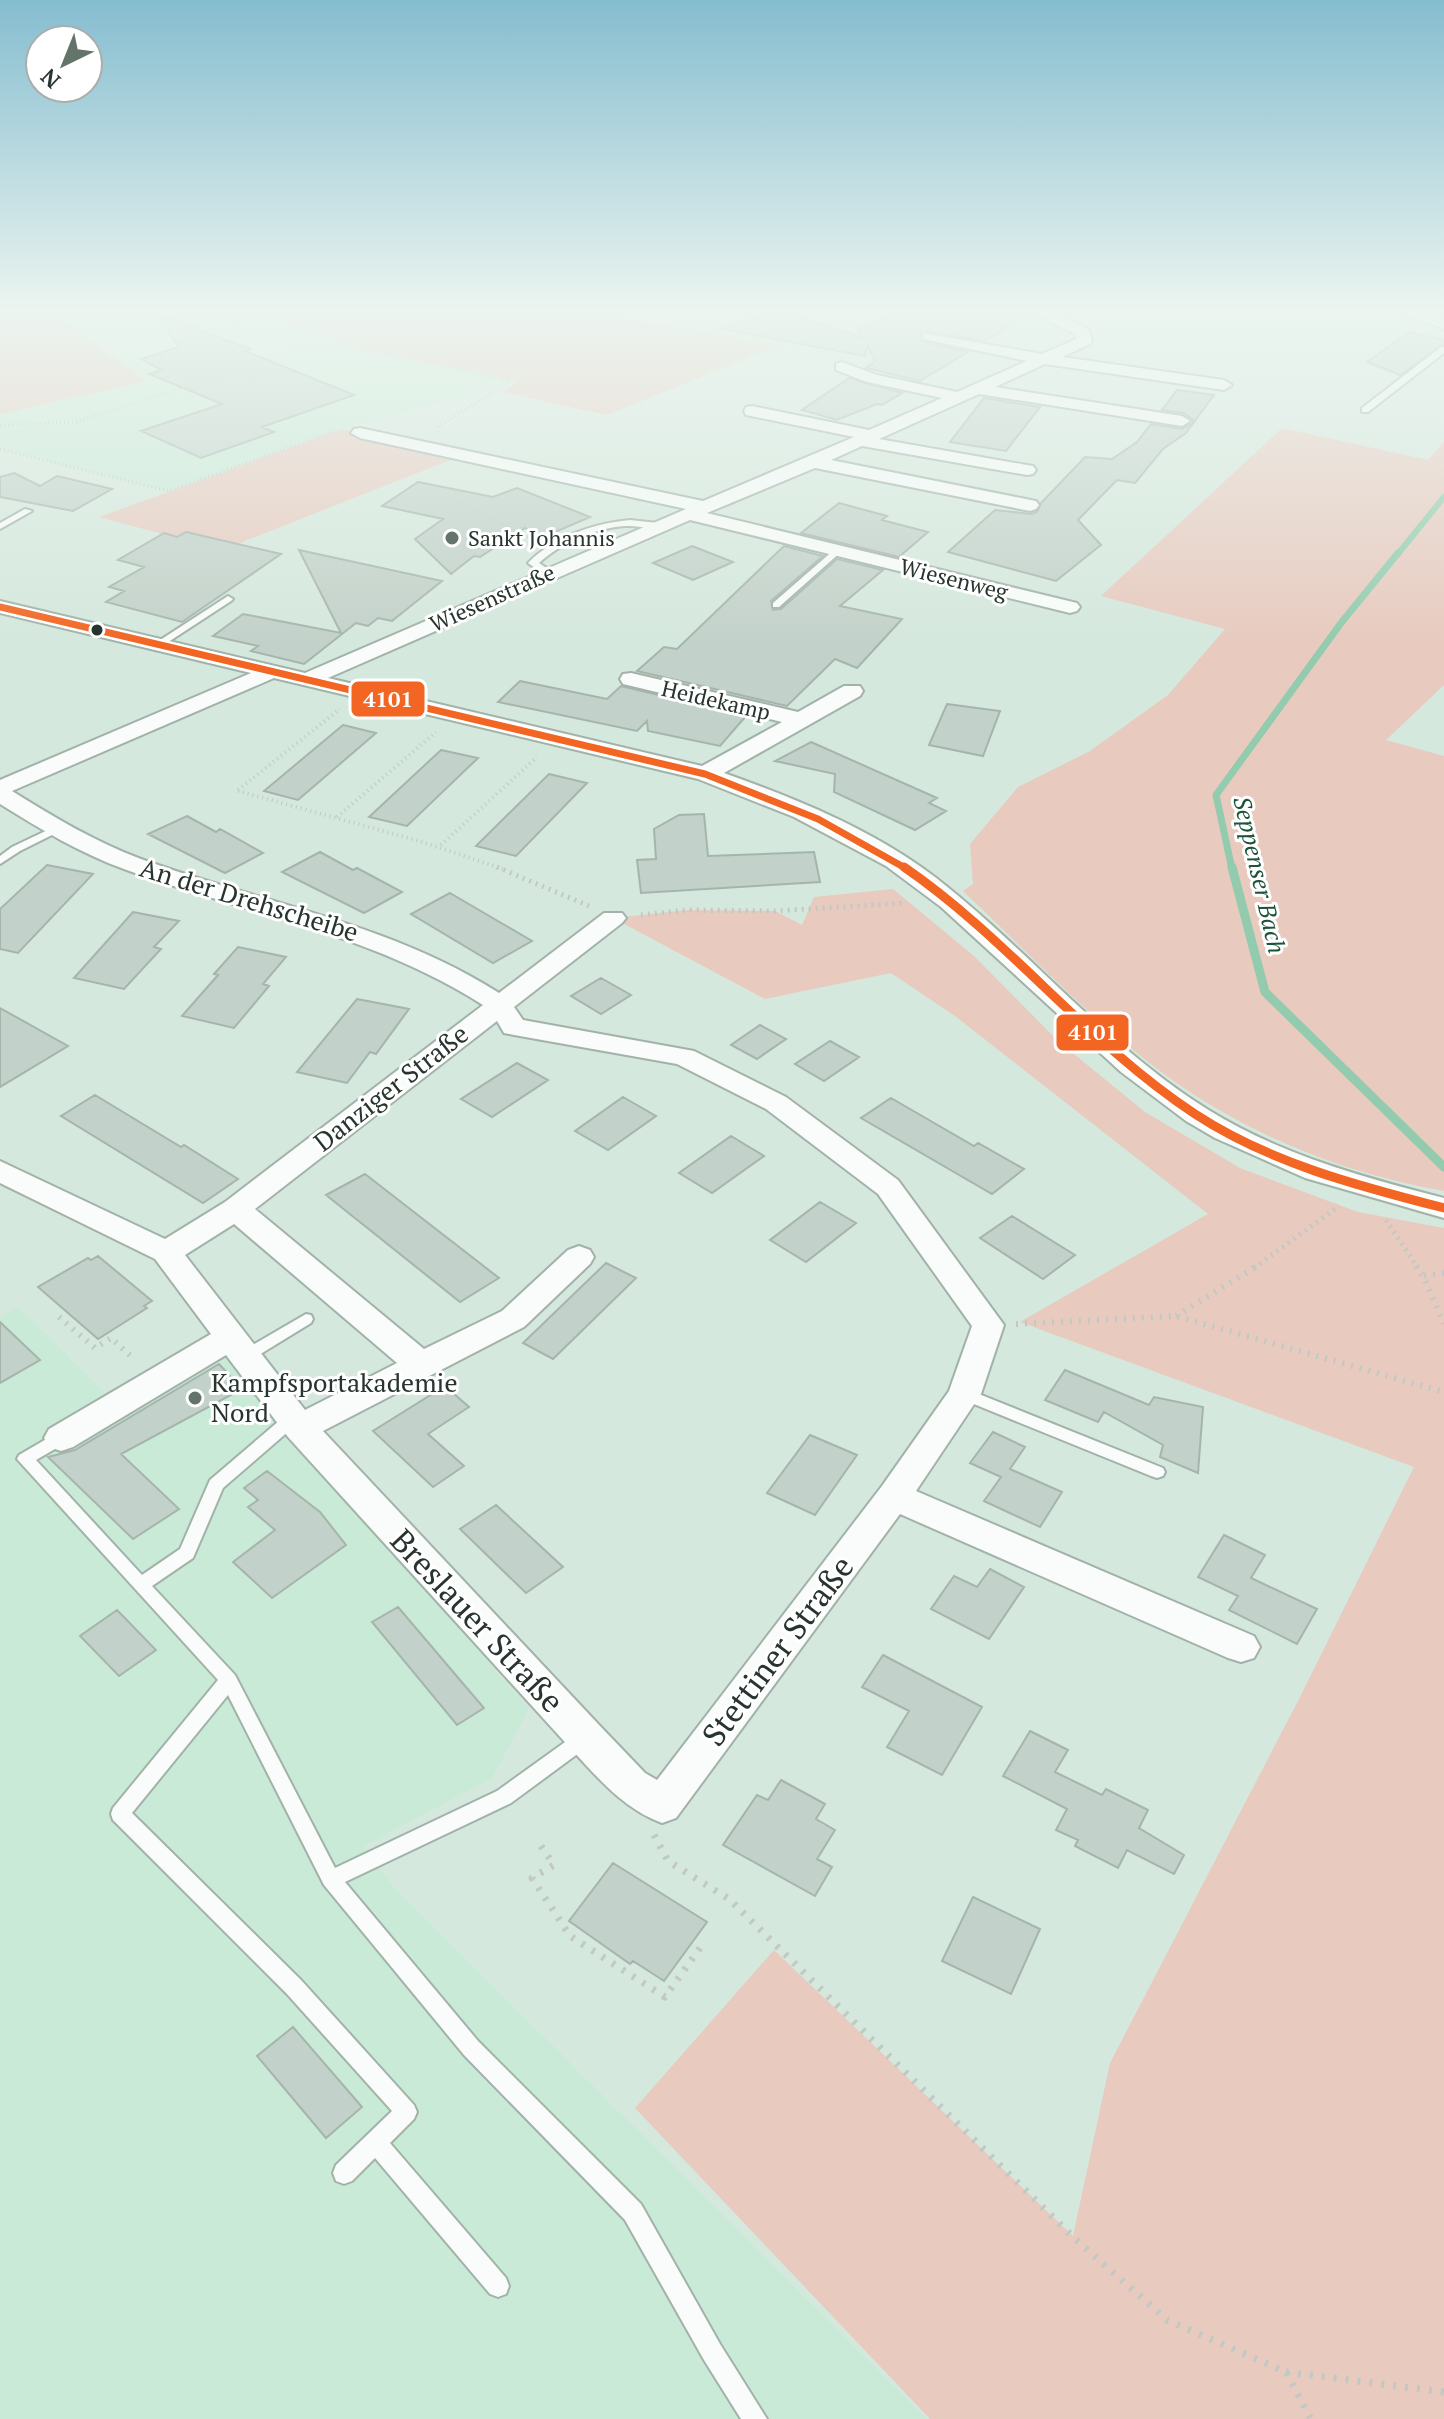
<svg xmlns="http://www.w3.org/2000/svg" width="1444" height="2419" viewBox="0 0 1444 2419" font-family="'PT Serif',serif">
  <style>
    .built { fill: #c9ead7 }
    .green { fill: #e8cabf }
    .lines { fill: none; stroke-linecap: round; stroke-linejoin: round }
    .stream-far2 { stroke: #92cbad; stroke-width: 6 }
    .stream-far1 { stroke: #92cbad; stroke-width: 7 }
    .stream { stroke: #92cbad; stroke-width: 9 }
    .building { fill: #c2d1c9; stroke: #a6b5ac; stroke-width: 2 }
    .service-casing { stroke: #a2b2a9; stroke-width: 4 }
    .minor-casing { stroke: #a2b2a9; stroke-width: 4 }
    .path-far4 { stroke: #c2c9c4; stroke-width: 3; stroke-dasharray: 1 3; stroke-linecap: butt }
    .path-far3 { stroke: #c2c9c4; stroke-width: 4; stroke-dasharray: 1 4; stroke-linecap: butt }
    .path-far2 { stroke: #c2c9c4; stroke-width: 5; stroke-dasharray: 2 5; stroke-linecap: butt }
    .path-far1 { stroke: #c2c9c4; stroke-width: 6; stroke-dasharray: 2 7; stroke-linecap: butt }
    .path { stroke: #c2c9c4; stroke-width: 7; stroke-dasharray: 3 9; stroke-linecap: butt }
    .service { fill: #f9fcfa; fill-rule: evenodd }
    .minor { fill: #f9fcfa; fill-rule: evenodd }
    .bus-1-far1-casing { stroke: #fff; stroke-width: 11 }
    .bus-1-casing { stroke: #fff; stroke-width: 14 }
    .bus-1-far1 { stroke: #f26522; stroke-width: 7 }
    .bus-1 { stroke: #f26522; stroke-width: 9 }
    .poi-dot { fill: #65746b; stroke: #fff; stroke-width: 3 }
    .bus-dot { fill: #28352e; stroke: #fff; stroke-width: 3 }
    .labels { text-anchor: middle; stroke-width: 6; stroke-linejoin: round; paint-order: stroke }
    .far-poi-label { font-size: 22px; fill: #28352e; stroke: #fff; text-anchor: start }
    .far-street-label { font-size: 22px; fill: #28352e; stroke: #fff }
    .far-water-label { font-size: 24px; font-style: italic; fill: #1c543a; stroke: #fff }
    .street-label { font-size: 26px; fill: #28352e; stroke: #fff }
    .poi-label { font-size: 26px; fill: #28352e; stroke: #fff; text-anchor: start }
    .near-street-label { font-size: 32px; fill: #28352e; stroke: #fff }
    .line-badge { stroke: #fff; stroke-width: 3 }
    .badge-label { font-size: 22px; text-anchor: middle; font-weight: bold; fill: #fff }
  </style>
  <rect width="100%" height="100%" fill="#d5e8dd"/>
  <!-- built -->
  <path class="built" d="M 0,307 L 221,307 L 236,325 L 264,317 L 356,348 L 518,381 L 342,429 L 168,491 L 0,449 Z
    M 18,1307 L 105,1393 L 208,1336 L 529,1709 L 492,1778 L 364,1846 L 393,1886 L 927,2419 L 0,2419 L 0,1317 Z"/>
  <!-- green -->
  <path class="green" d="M 13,307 L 46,307 L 147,381 L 0,414 L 0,310 Z
    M 221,307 L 561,307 L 780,345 L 607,415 L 504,392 L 517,381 L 356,348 L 264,317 L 236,325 Z
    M 1282,428 L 1428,460 L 1444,442 L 1444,685 L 1386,740 L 1444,756 L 1444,1191 C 1351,1175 1259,1139 1181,1086 C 1101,1031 1033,957 963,891 L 973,884 L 970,844 L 1018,787 L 1090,751 L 1168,695 L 1225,629 L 1101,596 Z
    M 342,429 L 463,455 L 222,550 L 99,517 Z
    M 893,889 L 974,956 L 1058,1041 L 1145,1112 L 1240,1168 L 1358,1212 L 1444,1228 L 1444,2419 L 930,2419 L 635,2108 L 774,1950 L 1073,2236 L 1110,2063 L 1299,1699 L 1414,1467 L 1020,1322 L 1208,1214 L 955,1016 L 891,973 L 765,999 L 613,918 L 688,910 L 775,911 L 802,925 L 814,897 Z"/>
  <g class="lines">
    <!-- stream-far2 -->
    <path class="stream-far2" d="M 1397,555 L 1444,497"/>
    <!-- stream-far1 -->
    <path class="stream-far1" d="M 1232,869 L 1216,795 L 1341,623 L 1398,553"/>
    <!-- stream -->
    <path class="stream" d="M 1232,867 L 1265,992 L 1444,1167"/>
  </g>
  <!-- building -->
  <path class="building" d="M 913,307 L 1017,307 L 1027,314 L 985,341 L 921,331 L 922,342 L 968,352 L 920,381 L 866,368 L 875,361 L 868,346 L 865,356 L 723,329 L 779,310 L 863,338 L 858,329 Z
    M 157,314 L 250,349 L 245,351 L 354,395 L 262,427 L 274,432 L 201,458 L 141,431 L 222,404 L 149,374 L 162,370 L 141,359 L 179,347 Z
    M 1409,332 L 1444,340 L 1444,344 L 1400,375 L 1367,362 Z
    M 849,378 L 902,393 L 882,405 L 877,404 L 837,420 L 802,410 Z
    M 1177,390 L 1214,395 L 1186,433 L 1163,449 L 1135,483 L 1117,480 L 1078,520 L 1101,545 L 1056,581 L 948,552 L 995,510 L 1031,514 L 1037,512 L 1041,503 L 1085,457 L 1112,459 L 1137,442 L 1151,424 L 1182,429 L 1192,424 L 1193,420 L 1184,413 L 1162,410 Z
    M 984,398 L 1040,407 L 1006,451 L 950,442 Z
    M 14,473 L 40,486 L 57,476 L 112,489 L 73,511 L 0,497 L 0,477 Z
    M 418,482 L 493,497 L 517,488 L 590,517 L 546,536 L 525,528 L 480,557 L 474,556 L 451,574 L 415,539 L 443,519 L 382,506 Z
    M 839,503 L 887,516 L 882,520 L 928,532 L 899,557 L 801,533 Z
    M 186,532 L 281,554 L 182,622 L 106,602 L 124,591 L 109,587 L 144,567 L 118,560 L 164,533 L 177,537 Z
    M 692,546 L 733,562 L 693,580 L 653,563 Z
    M 784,546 L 823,556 L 771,601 L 773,610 L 781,609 L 837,559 L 883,570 L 840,606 L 902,619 L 857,668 L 835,659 L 787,706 L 637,671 L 664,647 L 677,649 Z
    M 299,550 L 442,581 L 392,621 L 378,618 L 368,626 L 356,623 L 304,664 L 251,651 L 258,646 L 213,636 L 243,614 L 341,633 Z
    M 520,681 L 607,699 L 621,686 L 746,716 L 720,746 L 648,731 L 647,721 L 637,731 L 498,702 Z
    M 947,704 L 1000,711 L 983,756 L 929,745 Z
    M 343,725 L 376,733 L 298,800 L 264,791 Z
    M 811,742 L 937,798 L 929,803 L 946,811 L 915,830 L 834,792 L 835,774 L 775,761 Z
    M 441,750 L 478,758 L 407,826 L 369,817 Z
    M 549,774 L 587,783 L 516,856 L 476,846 Z
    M 704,814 L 708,856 L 814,852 L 820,882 L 641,893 L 637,860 L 656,859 L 654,829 L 679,815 Z
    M 187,816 L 216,832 L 220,829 L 263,853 L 225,873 L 148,834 Z
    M 320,852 L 353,870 L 357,868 L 402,892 L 364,913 L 282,872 Z
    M 47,865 L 93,874 L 18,953 L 0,949 L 0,909 Z
    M 450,893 L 532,941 L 493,963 L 411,914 Z
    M 133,912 L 179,921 L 154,947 L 161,949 L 124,989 L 74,978 Z
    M 238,947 L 286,957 L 263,984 L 269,986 L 234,1028 L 182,1016 L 218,975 L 214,974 Z
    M 601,978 L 631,995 L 601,1014 L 571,996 Z
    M 357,999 L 409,1009 L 376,1054 L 370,1052 L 347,1083 L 297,1072 Z
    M 0,1008 L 68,1046 L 0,1087 Z
    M 760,1025 L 786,1039 L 757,1059 L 731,1045 Z
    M 830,1041 L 859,1057 L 824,1081 L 795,1064 Z
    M 517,1063 L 548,1080 L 492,1117 L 461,1099 Z
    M 95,1095 L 181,1147 L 184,1145 L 238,1179 L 203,1203 L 61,1116 Z
    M 623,1097 L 656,1116 L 608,1150 L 575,1131 Z
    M 891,1098 L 974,1146 L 978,1143 L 1024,1169 L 992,1194 L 861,1118 Z
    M 731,1136 L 764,1156 L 712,1193 L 679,1173 Z
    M 365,1174 L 499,1278 L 460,1302 L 326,1195 Z
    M 820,1202 L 856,1223 L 806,1262 L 770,1240 Z
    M 1012,1216 L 1075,1255 L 1043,1279 L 980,1238 Z
    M 98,1256 L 152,1301 L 144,1306 L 147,1308 L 98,1339 L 38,1287 L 88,1258 L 91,1260 Z
    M 606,1263 L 636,1278 L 553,1359 L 523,1343 Z
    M 0,1322 L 40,1360 L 0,1383 Z
    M 219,1364 L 242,1389 L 121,1454 L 179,1509 L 133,1539 L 48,1457 L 75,1450 Z
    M 1065,1370 L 1149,1405 L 1154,1397 L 1203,1407 L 1198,1473 L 1160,1457 L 1163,1445 L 1104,1412 L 1098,1422 L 1045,1400 Z
    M 445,1386 L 469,1407 L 428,1434 L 464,1466 L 433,1487 L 373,1431 Z
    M 993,1432 L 1025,1447 L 1010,1469 L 1062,1492 L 1040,1527 L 984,1501 L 1001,1477 L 970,1463 Z
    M 810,1435 L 857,1455 L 815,1515 L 767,1493 Z
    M 267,1471 L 320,1512 L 346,1545 L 272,1598 L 233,1562 L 275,1530 L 248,1507 L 258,1500 L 244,1488 Z
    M 496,1505 L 563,1567 L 526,1593 L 460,1529 Z
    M 1224,1535 L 1265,1555 L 1251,1578 L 1317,1609 L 1297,1644 L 1229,1610 L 1238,1596 L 1198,1577 Z
    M 990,1569 L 1024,1587 L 989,1639 L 931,1609 L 954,1576 L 977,1587 Z
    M 398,1607 L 460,1680 L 484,1708 L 457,1725 L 372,1622 Z
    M 117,1610 L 156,1650 L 119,1676 L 80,1636 Z
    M 883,1655 L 982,1707 L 942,1775 L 887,1747 L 909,1711 L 862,1687 Z
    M 1030,1731 L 1068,1750 L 1055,1772 L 1102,1795 L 1106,1789 L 1148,1810 L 1139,1828 L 1184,1855 L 1174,1874 L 1127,1850 L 1118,1868 L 1075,1846 L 1078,1840 L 1056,1830 L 1067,1809 L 1003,1776 Z
    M 781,1780 L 825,1804 L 816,1819 L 835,1830 L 817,1859 L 832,1867 L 815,1896 L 723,1845 L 757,1795 L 768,1800 Z
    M 613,1863 L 707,1922 L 664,1981 L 633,1961 L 630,1964 L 569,1921 Z
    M 973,1897 L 1040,1929 L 1011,1994 L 942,1961 Z
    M 293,2027 L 362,2107 L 326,2138 L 257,2056 Z"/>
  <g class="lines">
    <defs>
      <path id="service" d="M 1441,347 L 1444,347 L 1444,353 L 1368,412 L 1362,412 L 1362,408 Z
        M 25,509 L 32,511 L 0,529 L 0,523 Z
        M 630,520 L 658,523 L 662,526 C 652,531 638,525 625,526 C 595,528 561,543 539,563 L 551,571 L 551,575 L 545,575 L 528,563 C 553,537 595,523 630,520 Z
        M 835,549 L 842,551 L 779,607 L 773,607 L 773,603 Z
        M 228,596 L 233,599 L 231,601 L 159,648 L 151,646 Z
        M 56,826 L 60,827 L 60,831 L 20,851 L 0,864 L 0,856 L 12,847 Z
        M 306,1314 L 311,1315 L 313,1319 L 311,1323 L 249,1361 L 239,1361 L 236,1357 L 239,1353 Z
        M 964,1388 L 1163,1468 L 1165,1472 L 1163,1476 L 1157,1478 L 1151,1476 L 959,1398 L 956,1394 L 959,1390 Z
        M 292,1413 L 298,1415 L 300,1419 L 298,1423 L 223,1488 L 193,1558 L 152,1586 L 235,1675 L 335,1868 L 497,1791 L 579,1732 L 585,1730 L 591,1732 L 594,1738 L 591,1744 L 511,1803 L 345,1882 L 478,2041 L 641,2204 L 720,2344 L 767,2419 L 741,2419 L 704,2360 L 625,2220 L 464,2055 L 324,1885 L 228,1695 L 132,1813 L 301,1980 L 414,2105 L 417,2112 L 414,2119 L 390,2143 L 506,2278 L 509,2286 L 506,2294 L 498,2297 L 490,2294 L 375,2158 L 352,2181 L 344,2184 L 336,2181 L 333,2173 L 336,2165 L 392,2111 L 287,1994 L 113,1820 L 111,1814 L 113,1808 L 218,1680 L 17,1459 L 19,1455 L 55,1434 L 67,1434 L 69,1438 L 67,1442 L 36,1460 L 142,1575 L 180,1549 L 210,1480 L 286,1415 Z"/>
      <path id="minor" d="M 1020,307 L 1040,307 L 1088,329 L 1092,341 L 1090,344 L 1062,357 L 1224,380 L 1232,385 L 1224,390 L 1045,364 L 995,387 L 1182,416 L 1190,421 L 1182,426 L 979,394 L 879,439 L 1027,465 L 1033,466 L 1036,470 L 1033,474 L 1027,475 L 862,446 L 831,460 L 1036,501 L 1039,505 L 1036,509 L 1030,511 L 815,468 L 707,513 L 1077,603 L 1080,607 L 1077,611 L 1070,613 L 690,520 L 328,678 L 702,766 L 782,722 L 623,684 L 620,679 L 623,674 L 631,673 L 798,712 L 844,686 L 860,686 L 863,691 L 860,696 L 724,773 C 797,799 872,829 935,877 C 1029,950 1105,1045 1207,1109 C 1279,1154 1362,1177 1444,1198 L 1444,1218 L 1305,1178 L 1215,1138 L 1186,1121 L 1121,1072 L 941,907 L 886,866 L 794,817 L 698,779 L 274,678 L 12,791 C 54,817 95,842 141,859 C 262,903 389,923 499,993 L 604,913 L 622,913 L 626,918 L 622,923 L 514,1007 L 523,1020 L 694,1051 L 786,1097 L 898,1180 L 1004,1325 L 981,1394 L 916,1491 L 1254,1636 L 1260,1647 L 1254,1658 L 1241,1662 L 1228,1658 L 900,1514 L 676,1818 L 662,1823 C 624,1809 599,1779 572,1750 L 288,1437 L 226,1355 L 73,1447 L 61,1451 L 49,1447 L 44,1438 L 49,1429 L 211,1334 L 155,1259 L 0,1183 L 0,1161 L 165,1239 L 225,1202 L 483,1005 C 370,933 247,914 124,869 C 80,853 40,829 0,804 L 0,780 L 251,673 L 0,613 L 0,601 L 305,673 L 686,509 L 360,438 L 351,433 L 354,429 L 360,428 L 703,501 L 854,437 L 746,415 L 744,411 L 746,407 L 752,406 L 869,430 L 942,398 L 867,382 L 836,370 L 836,364 L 842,362 L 877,375 L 957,392 L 1027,361 L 923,339 L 923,333 L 1042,354 L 1076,339 L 1076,334 ZM 497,1021 L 504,1033 L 514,1035 L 677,1064 L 766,1109 L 878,1194 L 972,1326 L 949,1391 L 882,1486 L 657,1780 L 645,1773 L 600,1726 L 323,1431 L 524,1327 L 590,1264 L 594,1257 L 590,1250 L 579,1246 L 568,1250 L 502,1311 L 424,1349 L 255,1209 ZM 234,1224 L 397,1363 L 305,1410 L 185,1255 Z
        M 1389,307 L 1411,307 L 1444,319 L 1444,329 Z"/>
    </defs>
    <!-- service casing -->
    <use href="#service" class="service-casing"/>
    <!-- minor casing -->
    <use href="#minor" class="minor-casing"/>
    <!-- path-far4 -->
    <path class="path-far4" d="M 221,307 L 236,325 L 299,349
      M 1103,323 L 1138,307
      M 334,346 L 510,381 L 436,428
      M 0,425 L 76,422 L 300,349 L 334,346 L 342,314 L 337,307
      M 0,449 L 168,491 L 335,431
      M 459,503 L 531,538
      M 491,539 L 530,523"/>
    <!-- path-far3 -->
    <path class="path-far3" d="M 238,790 L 340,709
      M 238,791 L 416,840 L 503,869
      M 337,817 L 436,732
      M 441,845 L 537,757"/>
    <!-- path-far2 -->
    <path class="path-far2" d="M 497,867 L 589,906
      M 641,915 L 688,910 L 775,911 L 906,903
      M 1386,1220 L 1418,1268
      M 1254,1268 L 1339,1206"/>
    <!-- path-far1 -->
    <path class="path-far1" d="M 1416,1266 L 1423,1276
      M 1444,1273 L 1423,1276 L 1444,1324
      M 1176,1316 L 1257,1266
      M 59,1317 L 95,1348 L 111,1338 L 135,1360
      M 1016,1324 L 1176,1316 L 1444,1392"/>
    <!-- path -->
    <path class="path" d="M 654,1835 L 668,1861 L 729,1899 L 1073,2237 L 1167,2320 L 1286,2372 L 1311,2419
      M 541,1846 L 554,1865 L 532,1878 L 570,1936 L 665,1997 L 705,1941
      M 1286,2372 L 1444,2392"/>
    <!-- service -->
    <use href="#service" class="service"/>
    <!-- minor -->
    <use href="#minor" class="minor"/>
    <defs>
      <path id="bus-1-far1" d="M 0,607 L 705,774 L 818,819 L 907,869"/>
      <path id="bus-1" d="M 904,867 C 1009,939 1088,1044 1195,1114 C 1270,1163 1358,1186 1444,1208"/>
    </defs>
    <!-- bus-1-far1 casing -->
    <use href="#bus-1-far1" class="bus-1-far1-casing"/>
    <!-- bus-1 casing -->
    <use href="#bus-1" class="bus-1-casing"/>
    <!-- bus-1-far1 -->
    <use href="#bus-1-far1" class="bus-1-far1"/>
    <!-- bus-1 -->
    <use href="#bus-1" class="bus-1"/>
  </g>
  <!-- sky -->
  <linearGradient id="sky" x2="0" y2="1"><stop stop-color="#85bdd0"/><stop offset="0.48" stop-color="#ecf5f0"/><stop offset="1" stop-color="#ecf5f0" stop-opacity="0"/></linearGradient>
  <rect width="1444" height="646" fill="url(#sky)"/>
  <!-- markers -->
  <g class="poi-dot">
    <circle cx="452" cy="538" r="8"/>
    <circle cx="195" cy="1398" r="8"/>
  </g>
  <circle class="bus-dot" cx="97" cy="630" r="7"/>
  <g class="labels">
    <!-- far-poi labels -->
    <g class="far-poi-label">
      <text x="468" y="546">Sankt Johannis</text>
    </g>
    <!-- far-street labels -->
    <g class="far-street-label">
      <text transform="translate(954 579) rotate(14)" y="8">Wiesenweg</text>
      <text transform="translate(492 598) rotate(-24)" y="8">Wiesenstraße</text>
      <text transform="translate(716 700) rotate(13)" y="8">Heidekamp</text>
    </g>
    <!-- far-water labels -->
    <g class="far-water-label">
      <text transform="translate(1259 875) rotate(77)" y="8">Seppenser Bach</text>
    </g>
    <!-- street labels -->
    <g class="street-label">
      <text transform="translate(249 900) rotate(17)" y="9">An der Drehscheibe</text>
      <text transform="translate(391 1088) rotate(-38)" y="9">Danziger Straße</text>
    </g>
    <!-- poi labels -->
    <g class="poi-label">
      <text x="211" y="1392">Kampfsportakademie<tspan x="211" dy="30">Nord</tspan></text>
    </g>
    <!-- near-street labels -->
    <g class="near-street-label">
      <text transform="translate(477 1621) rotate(47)" y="11">Breslauer Straße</text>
      <text transform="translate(778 1651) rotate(-53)" y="11">Stettiner Straße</text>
    </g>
  </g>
  <g class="line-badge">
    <rect x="350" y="680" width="76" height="38" rx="8" fill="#f26522"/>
    <rect x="1055" y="1013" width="75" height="39" rx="8" fill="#f26522"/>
  </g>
  <g class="badge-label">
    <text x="388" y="707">4101</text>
    <text x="1093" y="1040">4101</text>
  </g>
  <!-- north arrow -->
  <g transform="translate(64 64) rotate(223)"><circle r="38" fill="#ffffff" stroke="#a9aeab" stroke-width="2"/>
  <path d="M0-6L14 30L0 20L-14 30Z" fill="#65746b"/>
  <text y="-12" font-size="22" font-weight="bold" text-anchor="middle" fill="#28352e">N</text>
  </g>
</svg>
